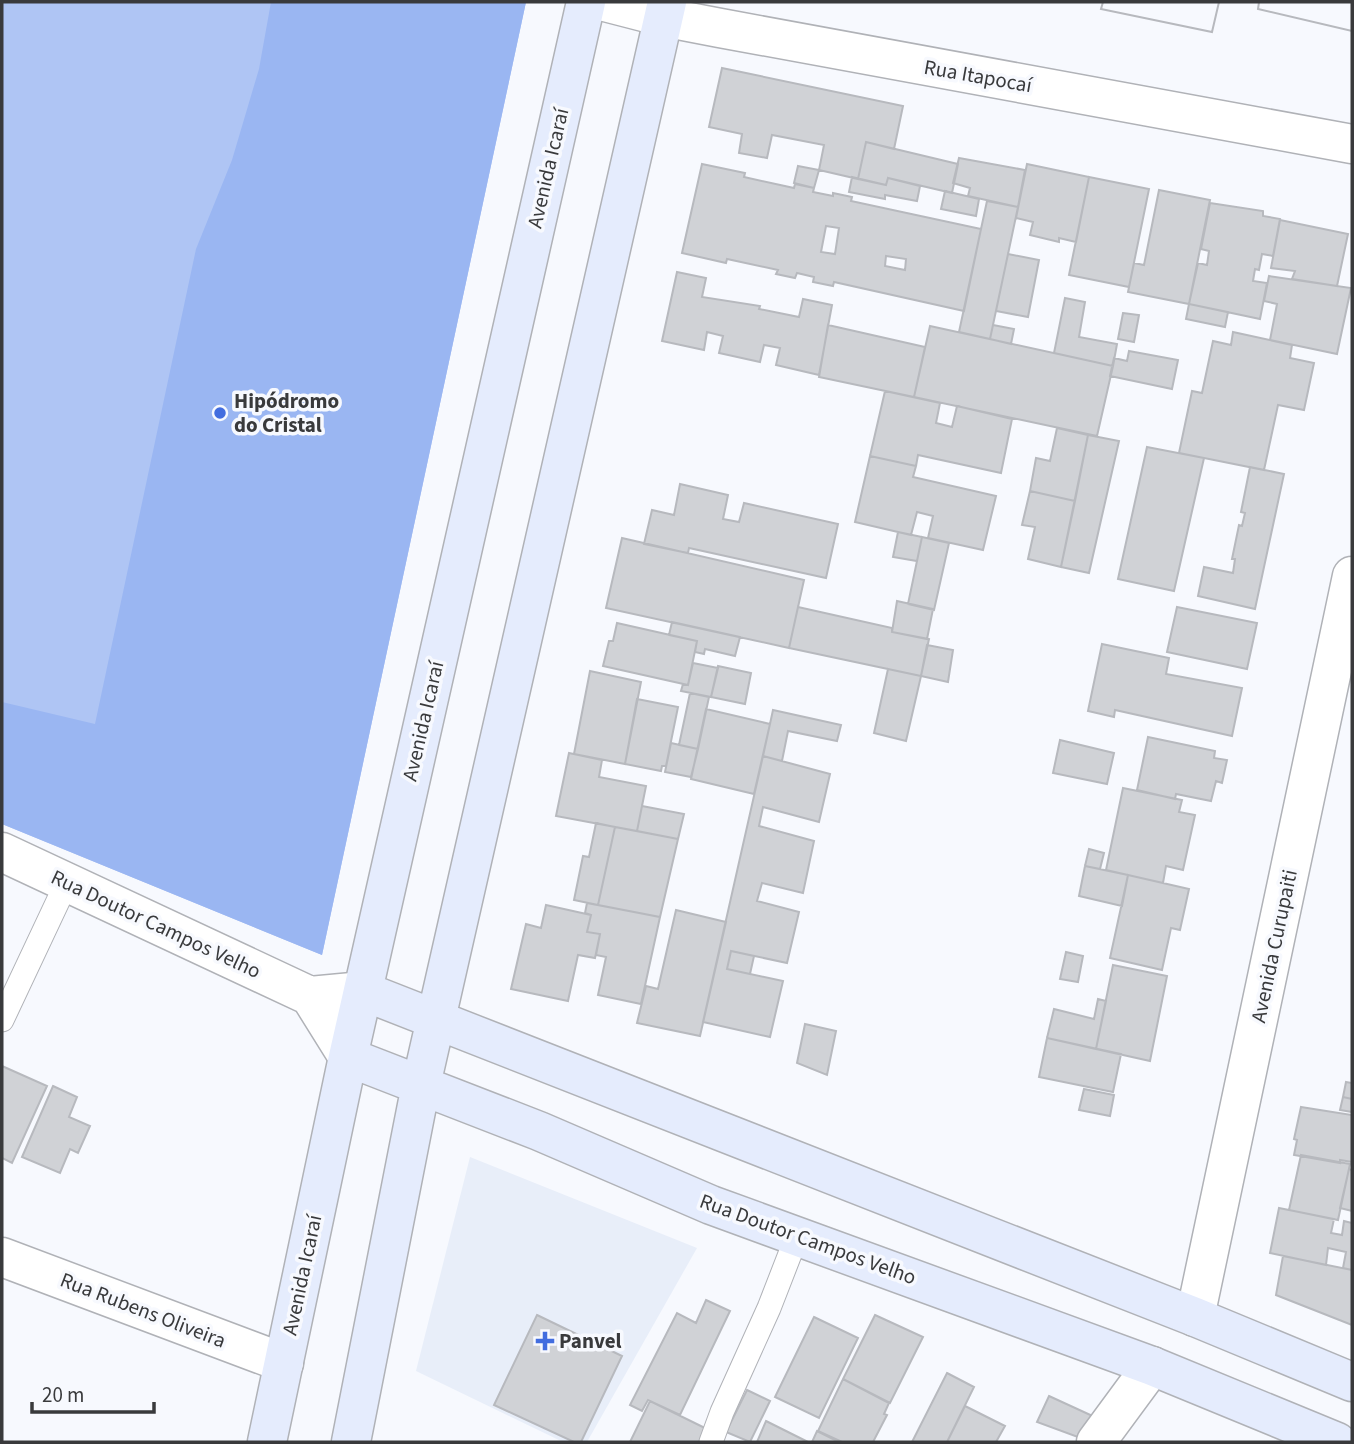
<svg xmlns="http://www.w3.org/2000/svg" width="1354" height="1444" viewBox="0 0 1354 1444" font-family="'Source Sans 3',sans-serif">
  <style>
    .built { fill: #e8eef9 }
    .green { fill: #afc5f4 }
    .forest { fill: #9ab6f2 }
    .building { fill: #d0d2d6; stroke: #b7b9be; stroke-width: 2; fill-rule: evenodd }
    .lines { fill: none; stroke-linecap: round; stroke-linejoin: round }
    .lane-casing { stroke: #b0b2b7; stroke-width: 25 }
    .street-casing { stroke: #b0b2b7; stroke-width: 41 }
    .secondary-casing { stroke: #b0b2b7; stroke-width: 41 }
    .lane { stroke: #fff; stroke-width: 23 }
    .street { stroke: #fff; stroke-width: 38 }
    .secondary { stroke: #e5ecfd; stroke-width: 38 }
    .poi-dot { fill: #426ddf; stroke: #f7f9fe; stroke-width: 2.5 }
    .labels { text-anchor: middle; stroke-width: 7; stroke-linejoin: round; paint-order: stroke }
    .street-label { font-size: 21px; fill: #393a3c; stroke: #f7f9fe }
    .poi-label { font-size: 21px; font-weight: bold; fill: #393a3c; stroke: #f7f9fe; text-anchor: start }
  </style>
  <rect width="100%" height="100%" fill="#f7f9fe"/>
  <!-- built -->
  <path class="built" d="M 470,1157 L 697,1248 L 587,1442 L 563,1442 L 416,1371 Z"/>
  <!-- green -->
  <path class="green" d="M 2,2 L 526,2 L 322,955 L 2,824 Z"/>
  <!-- forest -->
  <path class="forest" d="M 271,2 L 526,2 L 322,955 L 2,824 L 2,702 L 95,724 L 196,249 L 232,160 L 259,69 Z"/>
  <!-- building -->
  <path class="building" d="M 1103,2 L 1219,2 L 1212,32 L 1101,9 Z
    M 1103,2 L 1219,2 L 1212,32 L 1101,9 Z
    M 1259,2 L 1352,2 L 1352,31 L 1258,9 Z
    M 1259,2 L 1352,2 L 1352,31 L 1258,9 Z
    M 722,68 L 903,106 L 894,149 L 866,142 L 858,179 L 819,170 L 824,145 L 772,135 L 767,158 L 739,153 L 742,134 L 709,127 Z
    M 866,142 L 958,164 L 952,193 L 888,178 L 886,185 L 858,179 Z
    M 959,158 L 1025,170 L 1018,207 L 968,196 L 970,188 L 953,183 Z
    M 702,164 L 745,173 L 744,177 L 794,188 L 795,184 L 814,188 L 813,192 L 833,196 L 833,193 L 852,197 L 851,201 L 981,229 L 964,311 L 834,282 L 833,286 L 813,282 L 814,277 L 797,273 L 795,278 L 776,274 L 778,270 L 727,259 L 726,263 L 682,253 ZM 826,226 L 839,228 L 835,254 L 821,252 ZM 886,256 L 906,259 L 905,270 L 885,266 Z
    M 1027,164 L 1089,177 L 1076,242 L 1059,238 L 1059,242 L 1030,235 L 1033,222 L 1016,218 Z
    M 798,166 L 819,170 L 814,188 L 794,183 Z
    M 852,177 L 886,185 L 888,178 L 920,186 L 917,201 L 885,195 L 885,199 L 849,192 Z
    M 1089,177 L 1149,189 L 1129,287 L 1069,275 Z
    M 1159,190 L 1210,200 L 1189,304 L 1128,292 L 1134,263 L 1144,265 Z
    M 945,191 L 979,199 L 976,216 L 941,209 Z
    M 987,201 L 1018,207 L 990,339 L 959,332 Z
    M 1210,203 L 1263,211 L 1263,216 L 1280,219 L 1273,256 L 1262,254 L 1259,270 L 1255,269 L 1253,281 L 1267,283 L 1260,319 L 1189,304 L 1198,263 L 1207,265 L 1209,251 L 1201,249 Z
    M 1280,220 L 1348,234 L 1337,286 L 1292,279 L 1295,271 L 1271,268 Z
    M 1008,254 L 1039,260 L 1028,317 L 996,311 Z
    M 677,272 L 706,278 L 702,297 L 760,306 L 759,309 L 799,317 L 803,299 L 832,305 L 819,375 L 776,365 L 780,348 L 764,345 L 760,362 L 719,353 L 723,336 L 707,332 L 704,350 L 662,341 Z
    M 1269,276 L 1351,288 L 1337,354 L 1270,340 L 1277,304 L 1264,301 Z
    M 1065,298 L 1085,302 L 1079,337 L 1117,344 L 1113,366 L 1054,353 Z
    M 1189,304 L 1228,312 L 1225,327 L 1186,319 Z
    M 1123,313 L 1139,315 L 1134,342 L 1118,339 Z
    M 828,325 L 925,347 L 914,397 L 819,377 Z
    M 993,325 L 1014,329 L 1011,344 L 990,339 Z
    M 930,326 L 1113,366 L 1097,436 L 914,397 Z
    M 1233,332 L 1292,345 L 1290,358 L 1314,363 L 1304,410 L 1278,405 L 1264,470 L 1179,453 L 1192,391 L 1202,393 L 1213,341 L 1231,345 Z
    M 1129,351 L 1178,360 L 1172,389 L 1110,376 L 1114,358 L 1127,361 Z
    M 885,391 L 940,403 L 936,423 L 952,427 L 957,406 L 1012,419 L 1001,473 L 918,455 L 916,466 L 870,456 Z
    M 1057,428 L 1088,435 L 1075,501 L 1030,491 L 1036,458 L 1050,461 Z
    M 1088,435 L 1119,441 L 1089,573 L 1061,567 Z
    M 1147,447 L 1204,458 L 1174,591 L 1118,579 Z
    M 870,456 L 916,466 L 913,477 L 996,496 L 983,550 L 928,538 L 933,516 L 917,512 L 911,535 L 855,522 Z
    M 1250,467 L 1284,474 L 1255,609 L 1198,596 L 1204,567 L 1233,573 L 1235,559 L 1232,559 L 1239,525 L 1242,526 L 1245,513 L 1241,512 Z
    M 680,484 L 728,495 L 723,519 L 739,522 L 744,503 L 838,524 L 826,578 L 689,548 L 688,553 L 644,544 L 652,510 L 674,515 Z
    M 1030,491 L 1075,501 L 1061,567 L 1028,559 L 1035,527 L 1022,525 Z
    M 898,532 L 922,537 L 917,561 L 893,557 Z
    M 922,537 L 949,543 L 934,610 L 908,604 Z
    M 622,538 L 804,580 L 789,648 L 606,608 Z
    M 897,601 L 933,609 L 927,639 L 892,632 Z
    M 798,607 L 892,628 L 892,632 L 929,639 L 921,676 L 789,648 Z
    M 1177,607 L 1257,623 L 1247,669 L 1167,652 Z
    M 672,622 L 740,637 L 735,656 L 705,649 L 704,654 L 695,652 L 697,641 L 669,635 Z
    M 617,623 L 697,641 L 688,685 L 603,666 L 609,641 L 613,641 Z
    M 1102,644 L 1169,658 L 1166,674 L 1242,688 L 1232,736 L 1115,710 L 1114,717 L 1088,711 Z
    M 927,645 L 953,650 L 948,682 L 921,676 Z
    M 693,663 L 718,668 L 711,697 L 681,691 L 683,684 L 688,685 Z
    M 718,666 L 751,673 L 745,704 L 711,697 Z
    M 888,669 L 921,676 L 906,741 L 874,733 Z
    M 590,671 L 641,682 L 625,764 L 574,754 Z
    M 690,693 L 709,697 L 698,749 L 679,745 Z
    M 637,699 L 678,707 L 666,766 L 662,766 L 661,771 L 625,764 Z
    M 706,709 L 770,724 L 754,794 L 691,779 Z
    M 773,710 L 841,725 L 837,741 L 788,731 L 782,761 L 763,756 Z
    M 1148,737 L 1215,751 L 1214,758 L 1227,760 L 1222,783 L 1216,781 L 1211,801 L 1176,794 L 1175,799 L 1137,790 Z
    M 1060,740 L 1114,753 L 1107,784 L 1053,773 Z
    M 671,743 L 698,749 L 691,777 L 665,772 Z
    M 569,753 L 602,760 L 599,777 L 646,786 L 637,831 L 556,816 Z
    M 763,756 L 830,774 L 819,822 L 763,807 L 759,826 L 814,841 L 803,893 L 762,883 L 757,901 L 799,912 L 787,963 L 731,951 L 727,969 L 783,981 L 770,1037 L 703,1022 Z
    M 1123,788 L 1182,800 L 1179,812 L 1195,815 L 1183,870 L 1166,866 L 1163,883 L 1106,870 Z
    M 642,806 L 684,814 L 678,839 L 637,831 Z
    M 596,823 L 615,827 L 598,905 L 574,900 L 583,856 L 589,857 Z
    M 615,827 L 678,839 L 660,917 L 598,905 Z
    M 1089,849 L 1104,853 L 1100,869 L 1085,866 Z
    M 1085,866 L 1128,875 L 1122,906 L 1079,896 Z
    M 1128,875 L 1189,889 L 1180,930 L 1171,928 L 1162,970 L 1110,958 Z
    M 587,903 L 660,917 L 641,1004 L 598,995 L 606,957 L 596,955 L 600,934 L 587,932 L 591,915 L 585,913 Z
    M 546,905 L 591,915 L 587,932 L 600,934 L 595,958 L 578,955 L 568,1001 L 511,989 L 526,924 L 541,928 Z
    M 676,910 L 726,922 L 700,1036 L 637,1023 L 646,986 L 658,989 Z
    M 731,951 L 754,956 L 750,974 L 727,969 Z
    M 1066,952 L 1083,956 L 1078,982 L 1060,979 Z
    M 1113,965 L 1167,976 L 1150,1061 L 1096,1049 Z
    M 1098,999 L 1106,1001 L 1096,1049 L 1047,1038 L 1054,1009 L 1094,1019 Z
    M 805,1024 L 836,1031 L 827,1075 L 797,1063 Z
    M 1047,1038 L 1121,1054 L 1113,1092 L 1039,1077 Z
    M 2,1066 L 47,1086 L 12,1163 L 2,1158 Z
    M 1346,1082 L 1352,1083 L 1352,1099 L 1343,1097 Z
    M 53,1086 L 77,1097 L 69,1117 L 90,1126 L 78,1153 L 70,1149 L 60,1173 L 22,1157 Z
    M 1084,1089 L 1114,1095 L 1110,1116 L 1079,1110 Z
    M 1343,1097 L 1352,1099 L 1352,1112 L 1340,1110 Z
    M 1301,1107 L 1352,1115 L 1352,1162 L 1340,1160 L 1340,1163 L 1294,1155 L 1297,1140 L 1294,1139 Z
    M 1301,1155 L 1350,1164 L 1338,1220 L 1289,1210 Z
    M 1349,1169 L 1352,1170 L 1352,1211 L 1340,1208 Z
    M 1279,1208 L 1334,1219 L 1331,1233 L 1342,1235 L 1344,1221 L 1352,1223 L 1352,1270 L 1343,1268 L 1346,1252 L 1328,1248 L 1326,1265 L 1270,1253 Z
    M 1283,1256 L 1352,1270 L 1352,1325 L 1276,1295 Z
    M 706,1300 L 730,1311 L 680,1415 L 648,1400 L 642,1411 L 630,1405 L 677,1313 L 696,1323 Z
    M 537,1315 L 622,1356 L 581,1442 L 574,1442 L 494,1405 Z
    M 875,1315 L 923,1337 L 890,1403 L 843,1379 Z
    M 814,1317 L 858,1338 L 819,1418 L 775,1397 Z
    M 947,1373 L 974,1387 L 947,1442 L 912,1442 Z
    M 843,1379 L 889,1403 L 884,1414 L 887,1415 L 873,1442 L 842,1442 L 818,1431 Z
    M 747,1390 L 770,1401 L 750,1442 L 726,1432 Z
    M 1049,1396 L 1097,1418 L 1086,1440 L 1037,1422 Z
    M 650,1401 L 709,1430 L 703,1442 L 630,1442 Z
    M 965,1406 L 1005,1426 L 996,1442 L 947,1442 Z
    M 766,1421 L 808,1442 L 757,1442 Z
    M 817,1431 L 839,1442 L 812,1442 Z"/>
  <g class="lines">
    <defs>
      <path id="lane" d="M 2,1020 L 67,882
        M 711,1442 L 722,1412 L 769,1308 L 797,1236"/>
      <path id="street" d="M 605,2 L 663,17 L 720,28 L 1352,144
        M 2,852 L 310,996 L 363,991
        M 310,996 L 348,1057
        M 2,1257 L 284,1363
        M 1195,1317 L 1352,576
        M 1096,1442 L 1152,1366"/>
      <path id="secondary" d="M 363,991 L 1195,1317 L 1352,1382
        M 348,1057 L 539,1131 L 711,1205 L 1152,1366 L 1337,1442
        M 267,1442 L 348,1057 L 586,2
        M 351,1442 L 421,1085 L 667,2"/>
    </defs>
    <!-- lane casing -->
    <use href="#lane" class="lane-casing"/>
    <!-- street casing -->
    <use href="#street" class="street-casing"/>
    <!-- secondary casing -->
    <use href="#secondary" class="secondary-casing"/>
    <!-- lane -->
    <use href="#lane" class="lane"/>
    <!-- street -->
    <use href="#street" class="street"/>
    <!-- secondary -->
    <use href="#secondary" class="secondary"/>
  </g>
  <!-- markers -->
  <g class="poi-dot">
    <circle cx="220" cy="413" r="7"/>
    <path d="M541.5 1330.5h7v7h7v7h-7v7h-7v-7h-7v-7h7z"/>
  </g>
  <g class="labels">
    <!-- street labels -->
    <g class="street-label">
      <text transform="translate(978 76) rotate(10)" y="7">Rua Itapocaí</text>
      <text transform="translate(548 168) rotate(-77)" y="7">Avenida Icaraí</text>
      <text transform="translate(423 721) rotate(-77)" y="7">Avenida Icaraí</text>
      <text transform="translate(156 924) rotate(25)" y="7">Rua Doutor Campos Velho</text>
      <text transform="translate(1274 946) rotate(-78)" y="7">Avenida Curupaiti</text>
      <text transform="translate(808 1239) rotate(20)" y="7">Rua Doutor Campos Velho</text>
      <text transform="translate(302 1275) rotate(-78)" y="7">Avenida Icaraí</text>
      <text transform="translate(143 1310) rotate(21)" y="7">Rua Rubens Oliveira</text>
    </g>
    <!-- poi labels -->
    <g class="poi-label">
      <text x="234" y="408">Hipódromo<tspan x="234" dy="24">do Cristal</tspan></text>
      <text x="559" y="1348">Panvel</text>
    </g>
  </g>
  <!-- border -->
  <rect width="1354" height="1444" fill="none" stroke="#393a3c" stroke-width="7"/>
  <!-- scale -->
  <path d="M32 1402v10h122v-10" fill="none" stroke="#393a3c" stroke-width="3.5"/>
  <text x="42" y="1402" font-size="21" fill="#393a3c" stroke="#f7f9fe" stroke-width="5" paint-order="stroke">20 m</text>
</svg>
